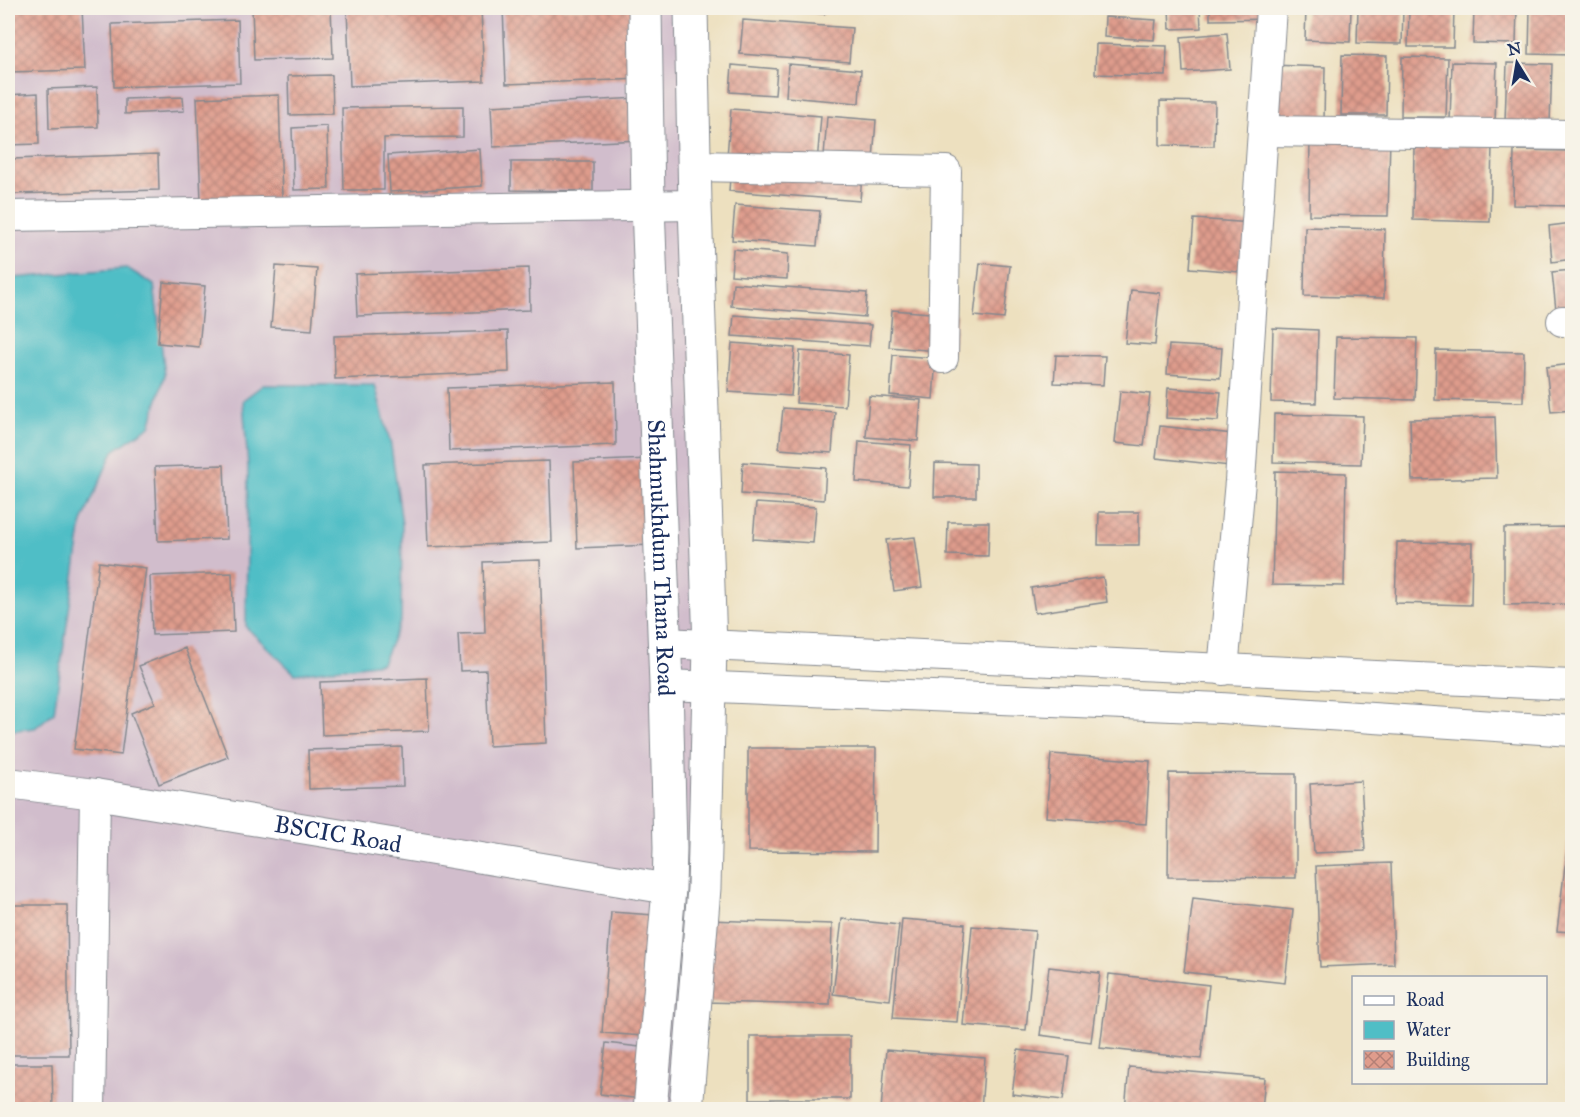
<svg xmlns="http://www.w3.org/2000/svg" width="1580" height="1117" viewBox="0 0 1580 1117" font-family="'IM FELL Great Primer',serif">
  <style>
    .industrial { fill: #d1bdcc }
    .water { fill: #50bec6; stroke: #367692; stroke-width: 1.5 }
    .building { fill: url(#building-cross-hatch) }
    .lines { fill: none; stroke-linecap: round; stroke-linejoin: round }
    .minor-casing { stroke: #84888e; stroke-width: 32 }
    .secondary-casing { stroke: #84888e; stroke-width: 35 }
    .minor { stroke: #fff; stroke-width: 30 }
    .secondary { stroke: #fff; stroke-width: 33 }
    .labels { text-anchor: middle; stroke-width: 5; stroke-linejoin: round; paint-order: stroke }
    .street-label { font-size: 24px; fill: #1b2f5e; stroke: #f7f3e8 }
  </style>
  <defs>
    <pattern id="building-cross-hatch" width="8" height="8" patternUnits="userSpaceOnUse" patternTransform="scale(1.5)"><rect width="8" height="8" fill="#df9c8c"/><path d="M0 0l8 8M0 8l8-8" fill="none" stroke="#b48076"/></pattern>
  </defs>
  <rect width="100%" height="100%" fill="#f7f3e8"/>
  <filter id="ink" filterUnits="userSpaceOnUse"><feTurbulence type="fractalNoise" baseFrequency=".0167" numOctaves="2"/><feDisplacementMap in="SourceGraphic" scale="12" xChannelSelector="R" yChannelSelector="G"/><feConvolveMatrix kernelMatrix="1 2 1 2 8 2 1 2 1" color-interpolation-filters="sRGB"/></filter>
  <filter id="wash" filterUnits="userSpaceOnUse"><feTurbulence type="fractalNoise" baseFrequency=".008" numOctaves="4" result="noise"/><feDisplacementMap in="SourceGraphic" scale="24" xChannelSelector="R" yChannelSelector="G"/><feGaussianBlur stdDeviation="1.35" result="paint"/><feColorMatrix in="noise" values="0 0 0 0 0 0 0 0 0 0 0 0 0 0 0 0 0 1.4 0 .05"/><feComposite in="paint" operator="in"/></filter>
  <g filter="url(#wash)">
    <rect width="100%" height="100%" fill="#ede0bf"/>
    <!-- industrial -->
    <path class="industrial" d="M 8,8 L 690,8 L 696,879 L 678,1109 L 8,1109 Z"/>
    <!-- water -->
    <path class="water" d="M 127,268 L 154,285 L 165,375 L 150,426 L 113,451 L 82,522 L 54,712 L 35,728 L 8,731 L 8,281 L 14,278 Z
      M 263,385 L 375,385 L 391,446 L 402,524 L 401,620 L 382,663 L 295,674 L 246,627 L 248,466 L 243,400 Z"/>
    <g id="blocks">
      <!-- building -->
      <path class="building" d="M 8,8 L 82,8 L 85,70 L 8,72 Z
        M 252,8 L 331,8 L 333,58 L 254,60 Z
        M 347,8 L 481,8 L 484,81 L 350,86 Z
        M 503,8 L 642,8 L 644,79 L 506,84 Z
        M 763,8 L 825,8 L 825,14 L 763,9 Z
        M 1169,8 L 1200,8 L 1201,28 L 1170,29 Z
        M 1210,8 L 1278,8 L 1279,19 L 1210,20 Z
        M 1306,8 L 1351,8 L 1350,42 L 1305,40 Z
        M 1358,8 L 1403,8 L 1402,44 L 1357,43 Z
        M 1409,8 L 1454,8 L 1453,47 L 1408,47 Z
        M 1474,8 L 1517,8 L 1516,44 L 1473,43 Z
        M 1530,8 L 1572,8 L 1572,55 L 1529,54 Z
        M 1105,17 L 1156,20 L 1154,40 L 1104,37 Z
        M 238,20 L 240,83 L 114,87 L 112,24 Z
        M 743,20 L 852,28 L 849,62 L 740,54 Z
        M 1227,33 L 1230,69 L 1183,72 L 1181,37 Z
        M 1096,44 L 1167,46 L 1166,76 L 1095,74 Z
        M 1342,55 L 1387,56 L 1386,115 L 1341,115 Z
        M 1402,57 L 1448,58 L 1446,117 L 1401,117 Z
        M 1452,62 L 1497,63 L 1495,122 L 1450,121 Z
        M 1507,63 L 1552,64 L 1550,124 L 1505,122 Z
        M 788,64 L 861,70 L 859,103 L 786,97 Z
        M 732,65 L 777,69 L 775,95 L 730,92 Z
        M 1271,65 L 1325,67 L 1324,121 L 1271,120 Z
        M 332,75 L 333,114 L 289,115 L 288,76 Z
        M 97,87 L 98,127 L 49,129 L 48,89 Z
        M 38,93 L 39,144 L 8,145 L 8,95 Z
        M 279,95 L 282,198 L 201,201 L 197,98 Z
        M 183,97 L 184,111 L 125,114 L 125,99 Z
        M 638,98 L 640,140 L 493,147 L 491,106 Z
        M 1160,101 L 1215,102 L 1214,146 L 1160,145 Z
        M 463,106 L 463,137 L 384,138 L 384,190 L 344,190 L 342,108 Z
        M 731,109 L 821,116 L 817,163 L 727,156 Z
        M 827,116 L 876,120 L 873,160 L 824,156 Z
        M 327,126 L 329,189 L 294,190 L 292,128 Z
        M 1310,136 L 1390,138 L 1388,216 L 1309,215 Z
        M 1414,144 L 1492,146 L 1490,222 L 1413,220 Z
        M 480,149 L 482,186 L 390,192 L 388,155 Z
        M 1514,150 L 1572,151 L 1572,206 L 1513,205 Z
        M 158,154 L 159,190 L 13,194 L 12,159 Z
        M 511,162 L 593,162 L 593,191 L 511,190 Z
        M 731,165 L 862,175 L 860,201 L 729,191 Z
        M 735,205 L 820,211 L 817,246 L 732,240 Z
        M 1194,219 L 1268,224 L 1265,274 L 1190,268 Z
        M 1572,223 L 1572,259 L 1552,262 L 1549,226 Z
        M 1305,227 L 1385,229 L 1384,298 L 1304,296 Z
        M 733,249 L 788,254 L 787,279 L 731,275 Z
        M 980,263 L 1010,266 L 1004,319 L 974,316 Z
        M 276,266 L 317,269 L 312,330 L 271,327 Z
        M 529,268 L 530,310 L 357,316 L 355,274 Z
        M 1572,270 L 1572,318 L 1557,320 L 1552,272 Z
        M 163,282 L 205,286 L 199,347 L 158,343 Z
        M 733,283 L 867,293 L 865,317 L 731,306 Z
        M 1131,290 L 1160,293 L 1155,345 L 1125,343 Z
        M 892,310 L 956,315 L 952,352 L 889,347 Z
        M 734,315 L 871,325 L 869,346 L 732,336 Z
        M 1273,328 L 1318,330 L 1316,403 L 1271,402 Z
        M 508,331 L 509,372 L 335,379 L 334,336 Z
        M 1336,337 L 1417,338 L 1415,400 L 1334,398 Z
        M 732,343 L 795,348 L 791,396 L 728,392 Z
        M 1169,345 L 1222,348 L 1220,378 L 1167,374 Z
        M 1436,350 L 1524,352 L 1523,402 L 1435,400 Z
        M 800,351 L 849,355 L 845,406 L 796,403 Z
        M 893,355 L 936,358 L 933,399 L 890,395 Z
        M 1056,355 L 1105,356 L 1103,385 L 1054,383 Z
        M 1572,364 L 1572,410 L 1551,412 L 1546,367 Z
        M 615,382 L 616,445 L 449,451 L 447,388 Z
        M 1168,388 L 1221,392 L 1218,421 L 1166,418 Z
        M 1120,391 L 1150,394 L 1144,446 L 1115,443 Z
        M 869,396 L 921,400 L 918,441 L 866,437 Z
        M 783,408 L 835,412 L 832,453 L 779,449 Z
        M 1274,414 L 1363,416 L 1361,464 L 1273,462 Z
        M 1495,417 L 1497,478 L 1412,480 L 1410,419 Z
        M 1160,426 L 1233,434 L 1230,466 L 1156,458 Z
        M 859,441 L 911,445 L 908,486 L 856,482 Z
        M 649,459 L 652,545 L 577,548 L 574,462 Z
        M 549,461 L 552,542 L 428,547 L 425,465 Z
        M 743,462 L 826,468 L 824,500 L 741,494 Z
        M 935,463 L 976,464 L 976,497 L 934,497 Z
        M 224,465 L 227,539 L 158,541 L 155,467 Z
        M 1275,471 L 1346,473 L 1344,586 L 1272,585 Z
        M 756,503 L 816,507 L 813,543 L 753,539 Z
        M 1099,512 L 1139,512 L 1139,545 L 1098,545 Z
        M 948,522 L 989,522 L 988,556 L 947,555 Z
        M 1572,527 L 1572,604 L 1504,605 L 1504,528 Z
        M 915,537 L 922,587 L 894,591 L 886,540 Z
        M 1397,542 L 1472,543 L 1471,605 L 1395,603 Z
        M 540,560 L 546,743 L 489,746 L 486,670 L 460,671 L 458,634 L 485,633 L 483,562 Z
        M 99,562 L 146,568 L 121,755 L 74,749 Z
        M 232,573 L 234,632 L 152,635 L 150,576 Z
        M 1103,577 L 1107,602 L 1035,613 L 1031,588 Z
        M 185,648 L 228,757 L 159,784 L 131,713 L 155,703 L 139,666 Z
        M 427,678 L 429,731 L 322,735 L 320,682 Z
        M 402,747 L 403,786 L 309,789 L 308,750 Z
        M 748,748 L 876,748 L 875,852 L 748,851 Z
        M 1051,754 L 1150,761 L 1146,824 L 1046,817 Z
        M 1169,773 L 1296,774 L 1296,878 L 1168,877 Z
        M 1361,781 L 1365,851 L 1314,853 L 1310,784 Z
        M 1570,825 L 1572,825 L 1572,932 L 1557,931 Z
        M 1391,863 L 1394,964 L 1320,967 L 1316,866 Z
        M 1193,898 L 1293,910 L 1285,983 L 1184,972 Z
        M 8,905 L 67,905 L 69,1055 L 8,1055 Z
        M 611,912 L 654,915 L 644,1036 L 602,1033 Z
        M 842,919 L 899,925 L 890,1000 L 833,994 Z
        M 902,919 L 965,924 L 957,1022 L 893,1018 Z
        M 707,920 L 832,924 L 830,1005 L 704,1002 Z
        M 972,926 L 1035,931 L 1026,1030 L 963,1025 Z
        M 1049,967 L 1100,973 L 1091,1042 L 1040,1035 Z
        M 1109,974 L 1209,985 L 1201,1059 L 1100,1048 Z
        M 750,1036 L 850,1036 L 850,1099 L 750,1099 Z
        M 606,1043 L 648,1048 L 641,1099 L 600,1094 Z
        M 886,1050 L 985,1058 L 981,1110 L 881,1110 Z
        M 1018,1050 L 1069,1056 L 1063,1100 L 1012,1094 Z
        M 8,1064 L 52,1064 L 53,1110 L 8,1110 Z
        M 1129,1067 L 1265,1078 L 1262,1110 L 1125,1110 Z
        M 595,1104 L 631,1108 L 631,1110 L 594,1110 Z"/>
    </g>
  </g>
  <g filter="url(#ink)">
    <use href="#blocks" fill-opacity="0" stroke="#84888e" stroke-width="1.5"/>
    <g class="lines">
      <defs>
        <g id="minor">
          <path d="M 1263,131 L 1572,135"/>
          <path d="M 694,166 L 946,171 L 943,358"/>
          <path d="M 8,216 L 695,205"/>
          <path d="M 1562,321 L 1572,321"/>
          <path d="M 664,643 L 1572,685"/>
          <path d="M 1223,670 L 1240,481 L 1271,8"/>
          <path d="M 666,685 L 1221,708 L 1572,731"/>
          <path id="s1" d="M 8,783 L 95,794 L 669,889"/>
          <path d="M 90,1110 L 95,794"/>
        </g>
        <g id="secondary">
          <path id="s2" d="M 645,8 L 648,205 L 666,685 L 670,848 L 669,889 L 650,1110"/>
          <path d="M 686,1110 L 704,888 L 710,646 L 695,205 L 691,8"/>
        </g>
      </defs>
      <!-- minor casing -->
      <use href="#minor" class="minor-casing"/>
      <!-- secondary casing -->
      <use href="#secondary" class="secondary-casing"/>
      <!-- minor -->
      <use href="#minor" class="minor"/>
      <!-- secondary -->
      <use href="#secondary" class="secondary"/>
    </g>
  </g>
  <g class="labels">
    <!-- street labels -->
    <g class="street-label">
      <text dy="8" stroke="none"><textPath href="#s2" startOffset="550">Shahmukhdum Thana Road</textPath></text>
      <text dy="8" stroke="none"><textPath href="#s1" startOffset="334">BSCIC Road</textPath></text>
    </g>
  </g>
  <!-- margin -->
  <rect width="1580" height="1117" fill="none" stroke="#f7f3e8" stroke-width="30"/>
  <!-- legend -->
  <rect x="1352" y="976" width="195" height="108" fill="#f7f3e8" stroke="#9fa5b1" stroke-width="1.5"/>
  <rect x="1364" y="996" width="30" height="9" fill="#ffffff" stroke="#9fa5b1" stroke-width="1.5"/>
  <text x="1406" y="1006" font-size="18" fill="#1b2f5e">Road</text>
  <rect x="1364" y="1021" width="30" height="18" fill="#50bec6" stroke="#9fa5b1" stroke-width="1.5"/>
  <text x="1406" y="1036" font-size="18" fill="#1b2f5e">Water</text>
  <rect x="1364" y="1051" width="30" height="18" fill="url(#building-cross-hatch)" stroke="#9fa5b1" stroke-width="1.5"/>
  <text x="1406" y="1066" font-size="18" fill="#1b2f5e">Building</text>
  <!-- north arrow -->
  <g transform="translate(1517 63) rotate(349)" stroke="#f7f3e8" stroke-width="4.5" paint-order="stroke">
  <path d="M0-4.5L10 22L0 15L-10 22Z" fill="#1b2f5e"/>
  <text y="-9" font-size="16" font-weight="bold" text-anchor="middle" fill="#1b2f5e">N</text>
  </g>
</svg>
